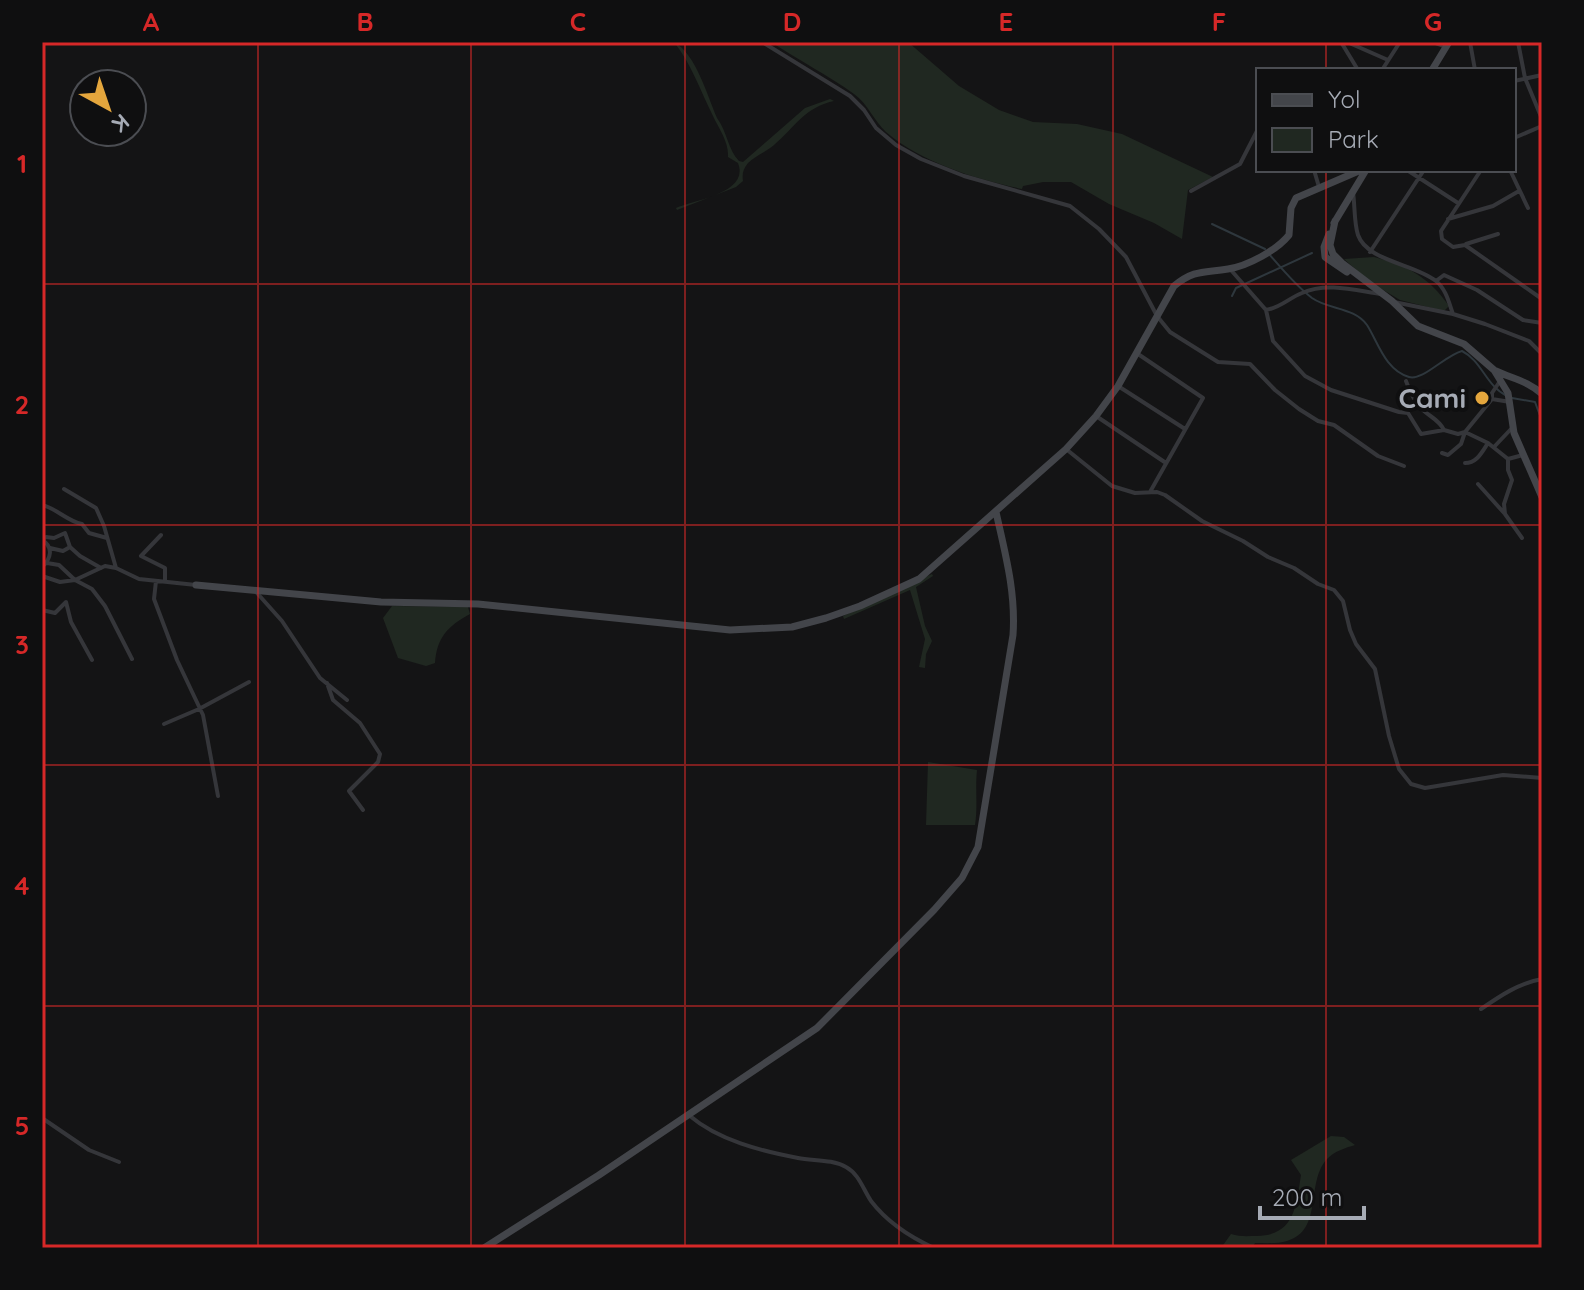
<svg xmlns="http://www.w3.org/2000/svg" width="1584" height="1290" viewBox="0 0 1584 1290" font-family="Quicksand,sans-serif">
  <style>
    .green { fill: #202821 }
    .lines { fill: none; stroke-linecap: round; stroke-linejoin: round }
    .stream { stroke: #2e373d; stroke-width: 2 }
    .street { stroke: #35363a; stroke-width: 4 }
    .secondary { stroke: #43454a; stroke-width: 7 }
    .grid { fill: none; stroke: #d62828; stroke-width: 2; stroke-opacity: 0.55 }
    .poi-dot { fill: #e4a63d; stroke: #0f0f10; stroke-width: 3 }
    .labels { text-anchor: middle; stroke-width: 8; stroke-linejoin: round; paint-order: stroke }
    .poi-label { font-size: 28px; font-weight: bold; fill: #a6abb5; stroke: #0f0f10; text-anchor: end }
    .neatline { fill: none; stroke: #d62828; stroke-width: 3 }
    .grid-label { font-size: 26px; text-anchor: middle; font-weight: bold; fill: #d62828 }
  </style>
  <rect width="100%" height="100%" fill="#141415"/>
  <!-- green -->
  <path class="green" d="M 674,42 C 696,54 707,95 717,118 C 727,131 728,150 739,161 L 743,162 L 805,108 L 830,99 L 834,101 C 805,107 795,127 774,145 C 766,152 755,156 748,163 C 743,169 742,174 743,181 L 736,187 L 677,210 L 676,208 C 695,200 750,193 738,163 L 728,157 C 729,142 719,129 713,116 C 700,90 692,65 674,42 Z
    M 771,42 L 908,42 L 959,86 L 999,110 L 1033,122 L 1077,124 L 1122,134 L 1213,177 L 1188,190 L 1182,239 L 1154,223 L 1109,204 L 1071,182 L 1043,182 L 1023,186 L 1022,189 C 976,179 922,163 886,132 C 874,121 868,104 854,94 C 828,75 798,60 771,42 Z
    M 1374,257 C 1408,266 1429,277 1449,306 L 1444,311 L 1400,300 L 1370,282 L 1344,259 Z
    M 932,574 L 933,576 L 916,587 L 925,626 L 932,641 L 926,654 L 925,668 L 919,667 L 925,639 L 910,590 L 844,619 L 843,616 Z
    M 392,606 L 468,607 L 470,614 C 448,626 437,637 435,663 L 426,666 L 398,658 L 383,618 Z
    M 928,762 L 977,770 C 975,790 978,805 975,825 L 926,825 Z
    M 1331,1136 L 1344,1137 L 1355,1145 C 1345,1148 1335,1151 1327,1159 C 1305,1183 1324,1230 1287,1241 C 1277,1244 1265,1243 1255,1243 L 1252,1248 L 1221,1248 L 1231,1234 C 1240,1237 1248,1236 1257,1236 C 1295,1235 1296,1206 1301,1175 L 1291,1160 Z"/>
  <g class="lines">
    <!-- stream -->
    <path class="stream" d="M 1212,224 L 1265,249
      M 1269,254 C 1282,269 1296,286 1312,298 C 1329,310 1354,307 1367,325 C 1378,342 1385,370 1409,377 C 1423,381 1444,356 1462,351 C 1482,361 1486,386 1507,396
      M 1232,296 L 1236,288 L 1312,253
      M 1512,398 L 1535,402 L 1542,421"/>
    <!-- street -->
    <path class="street" d="M 762,42 L 850,96 L 864,110 L 876,128 L 896,145 L 921,159 L 964,176 L 1070,206 L 1099,229 L 1126,257 L 1157,316 L 1170,332 L 1218,362 L 1250,364 L 1275,390 L 1299,409 L 1318,421 L 1334,425 L 1378,456 L 1404,466
      M 1341,42 L 1358,70
      M 1347,42 L 1388,60
      M 1433,42 L 1444,46
      M 1470,42 L 1475,70
      M 1518,42 L 1525,78 L 1542,119
      M 1382,70 L 1400,42
      M 1514,81 L 1542,75
      M 1514,138 L 1542,126
      M 1314,170 L 1319,187
      M 1407,170 L 1458,203
      M 1481,170 L 1441,231 L 1442,239 L 1453,247 L 1465,245 L 1542,299
      M 1510,170 L 1528,208
      M 1191,191 L 1240,164 L 1258,129
      M 1353,192 C 1355,206 1354,223 1358,235 C 1367,261 1415,264 1436,281 C 1446,289 1449,303 1453,314
      M 1448,219 L 1493,206 L 1519,191
      M 1466,244 L 1498,234
      M 1370,252 L 1424,170
      M 1230,269 L 1266,310 C 1280,308 1289,298 1302,293 C 1326,282 1354,290 1380,294
      M 1436,281 L 1444,275 L 1477,290 L 1523,320 L 1542,323
      M 1394,302 L 1453,314 L 1485,324 L 1529,341 L 1542,354
      M 1266,310 L 1273,341 L 1305,376 L 1331,390 L 1399,412 L 1408,413 L 1421,434 L 1444,430 L 1458,434 L 1465,432 L 1492,399 L 1492,393 L 1500,381
      M 1138,354 L 1203,398 L 1150,492
      M 1406,381 C 1410,391 1415,404 1424,411 C 1432,418 1439,420 1444,430
      M 1118,386 L 1185,429
      M 1492,399 L 1510,402
      M 1096,416 L 1166,463
      M 1494,447 L 1511,429
      M 1066,449 L 1112,486 L 1135,493 L 1157,492 L 1165,495 L 1202,521 L 1243,541 L 1268,557 L 1294,568 L 1318,584 L 1334,590 L 1343,601 L 1350,630 L 1356,644 L 1375,669 L 1389,736 L 1399,769 L 1411,784 L 1425,788 L 1503,775 L 1542,778
      M 1442,453 L 1448,455 L 1461,444 L 1465,432 L 1488,443 L 1508,459 L 1523,455
      M 1465,463 C 1477,463 1482,452 1488,443
      M 1478,484 L 1505,514 L 1504,504 L 1512,480 L 1508,470 L 1508,459
      M 64,489 L 96,508 L 104,526 L 116,568
      M 42,505 C 56,508 67,521 82,524 L 89,533 L 107,538
      M 1505,514 L 1522,538
      M 1541,534 L 1542,534
      M 161,535 L 141,556 L 165,568 L 165,582
      M 50,548 L 63,551 L 70,547
      M 47,563 L 59,565 L 75,580 L 92,589 L 105,606 L 132,659
      M 42,567 C 51,559 54,547 42,540 L 46,537 L 54,538 L 65,533 L 70,547 L 80,556 L 101,568
      M 42,576 L 60,582 L 75,580 L 105,566 L 116,568 L 139,579 L 196,585
      M 156,581 L 154,599 L 177,660 L 203,715 L 218,796
      M 257,593 L 282,621 L 320,678 L 347,700
      M 42,610 L 55,613 L 66,602 L 71,622 L 92,660
      M 327,683 L 333,700 L 360,723 L 380,754 L 378,762 L 349,791 L 363,810
      M 164,724 L 199,709 L 249,682
      M 1481,1009 C 1500,996 1519,983 1542,979
      M 690,1116 C 718,1140 761,1151 798,1158 C 813,1161 832,1159 846,1167 C 859,1174 863,1189 871,1201 C 887,1222 910,1237 934,1248
      M 42,1118 L 89,1150 L 119,1162"/>
    <!-- secondary -->
    <path class="secondary" d="M 1432,70 L 1449,42
      M 1335,221 L 1330,245 L 1333,254 L 1342,263 L 1392,301 L 1418,326 L 1464,344 L 1494,370 L 1508,393 L 1514,433 L 1542,497
      M 1334,223 L 1366,170
      M 1329,234 L 1324,247 L 1325,257 L 1347,272
      M 1496,371 C 1513,379 1528,381 1542,394
      M 196,585 L 381,602 L 478,604 L 730,630 L 792,627 L 826,618 L 860,606 L 919,579 L 1066,449 L 1096,416 L 1118,386 L 1174,286 C 1195,269 1204,273 1228,269 C 1248,266 1277,250 1289,235 L 1291,208 L 1296,198 L 1361,170
      M 484,1248 L 599,1175 L 817,1028 L 934,910 L 962,878 L 978,847 L 1013,635 C 1016,592 1005,553 996,512"/>
  </g>
  <!-- grid -->
  <path class="grid" d="M 258,42 L 258,1248M 471,42 L 471,1248M 685,42 L 685,1248M 899,42 L 899,1248M 1113,42 L 1113,1248M 1326,42 L 1326,70M 1326,170 L 1326,1248M 42,284 L 1542,284M 42,525 L 1542,525M 42,765 L 1542,765M 42,1006 L 1542,1006"/>
  <!-- markers -->
  <circle class="poi-dot" cx="1482" cy="398" r="8"/>
  <g class="labels">
    <!-- poi labels -->
    <g class="poi-label">
      <text x="1466" y="408">Cami</text>
    </g>
  </g>
  <!-- border -->
  <rect width="1584" height="1290" fill="none" stroke="#0f0f10" stroke-width="88"/>
  <!-- legend -->
  <rect x="1256" y="68" width="260" height="104" fill="#0f0f10" stroke="#4b4d52" stroke-width="2"/>
  <rect x="1272" y="94" width="40" height="12" fill="#43454a" stroke="#4b4d52" stroke-width="2"/>
  <text x="1328" y="108" font-size="24" fill="#a6abb5">Yol</text>
  <rect x="1272" y="128" width="40" height="24" fill="#202821" stroke="#4b4d52" stroke-width="2"/>
  <text x="1328" y="148" font-size="24" fill="#a6abb5">Park</text>
  <!-- north arrow -->
  <g transform="translate(108 108) rotate(140)"><circle r="38" fill="#0f0f10" stroke="#4b4d52" stroke-width="2"/>
  <path d="M0-6L14 30L0 20L-14 30Z" fill="#e4a63d"/>
  <text y="-12" font-size="22" font-weight="bold" text-anchor="middle" fill="#a6abb5">K</text>
  </g>
  <!-- scale -->
  <path d="M1260 1206v12h104v-12" fill="none" stroke="#a6abb5" stroke-width="4"/>
  <text x="1272" y="1206" font-size="24" fill="#a6abb5" stroke="#0f0f10" stroke-width="6" paint-order="stroke">200 m</text>
  <rect x="44" y="44" width="1496" height="1202" class="neatline"/>
  <g class="grid-label">
    <text x="151" y="31">A</text>
    <text x="365" y="31">B</text>
    <text x="578" y="31">C</text>
    <text x="792" y="31">D</text>
    <text x="1006" y="31">E</text>
    <text x="1219" y="31">F</text>
    <text x="1433" y="31">G</text>
    <text x="22" y="173">1</text>
    <text x="22" y="414">2</text>
    <text x="22" y="654">3</text>
    <text x="22" y="895">4</text>
    <text x="22" y="1135">5</text>
  </g>
</svg>
